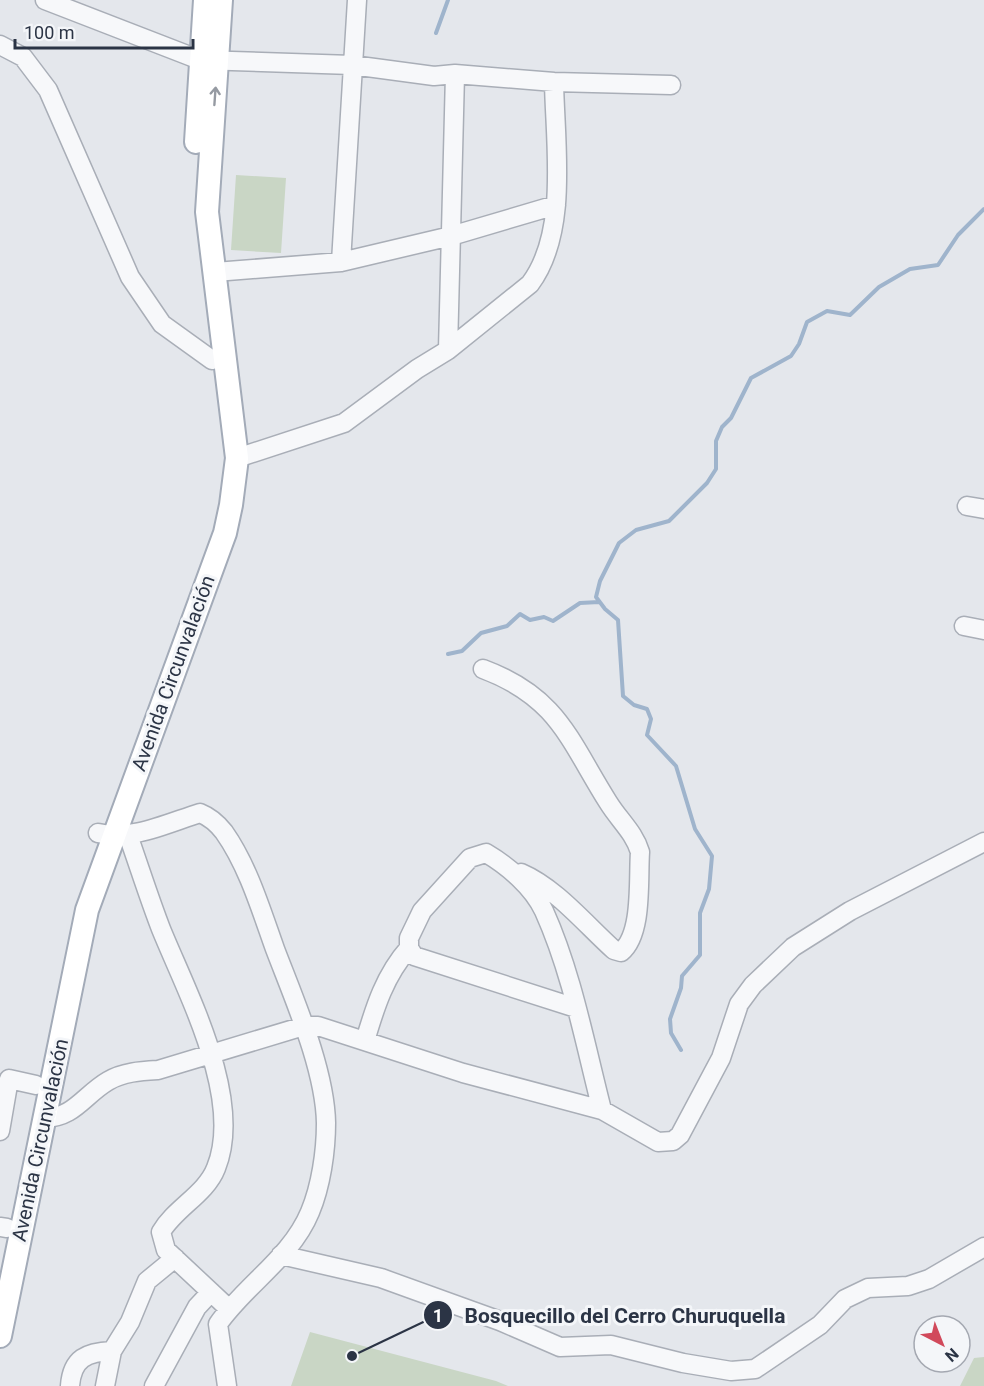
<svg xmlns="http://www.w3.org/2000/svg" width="984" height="1386" viewBox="0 0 984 1386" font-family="Roboto,sans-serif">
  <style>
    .green { fill: #c9d6c5 }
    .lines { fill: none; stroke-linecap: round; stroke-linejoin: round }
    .stream { stroke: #9fb4cc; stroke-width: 4 }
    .minor-casing { stroke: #a9aeb7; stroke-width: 21 }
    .major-casing { stroke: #a3abb8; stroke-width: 26 }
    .minor { stroke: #f7f8fa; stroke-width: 18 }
    .major { stroke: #fff; stroke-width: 22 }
    .oneway { stroke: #959aa2 }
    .labels { text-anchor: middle; stroke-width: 6; stroke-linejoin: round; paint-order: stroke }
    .street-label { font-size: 20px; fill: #2b3445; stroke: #f4f6f9 }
    .leader { fill: none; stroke: #2b3445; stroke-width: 2 }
    .callout-dot { fill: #2b3445; stroke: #f4f6f9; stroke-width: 2 }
    .mark-label { font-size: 18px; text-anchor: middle; font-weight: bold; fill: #fff }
    .callout-label { font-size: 21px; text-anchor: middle; font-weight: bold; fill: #2b3445; stroke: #f4f6f9; stroke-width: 6; stroke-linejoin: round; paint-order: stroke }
  </style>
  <rect width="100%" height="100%" fill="#e4e7ec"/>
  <!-- green -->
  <path class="green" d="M 236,175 L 286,178 L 281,253 L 231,250 Z
    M 310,1332 L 496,1381 L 508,1386 L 291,1386 Z
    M 984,1357 L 984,1386 L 960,1386 L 974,1358 Z"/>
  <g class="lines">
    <!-- stream -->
    <path class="stream" d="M 436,33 L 448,0
      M 448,654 L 462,651 L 481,633 L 507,626 L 520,614 L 530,620 L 544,617 L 553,621 L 580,603 L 599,602
      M 681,1050 L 671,1033 L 670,1019 L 681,988 L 682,976 L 700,955 L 700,913 L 709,889 L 712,856 L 695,829 L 676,766 L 647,735 L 651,719 L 647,709 L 634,705 L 623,696 L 618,620 L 605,609 L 596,597 L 600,581 L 619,543 L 636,530 L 669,521 L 707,483 L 716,469 L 716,441 L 722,427 L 731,418 L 751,378 L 791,356 L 799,344 L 807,322 L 827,311 L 850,315 L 879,287 L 910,269 L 938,265 L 958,235 L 984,209"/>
    <defs>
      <path id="minor" d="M 45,0 L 200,60 L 352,65 L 434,76 L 455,74 L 554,82 L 671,85
        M 0,45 L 23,57 L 48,90 L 130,277 L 162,324 L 212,360
        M 341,262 L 357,0
        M 215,272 L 341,262 L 451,236 L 556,205
        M 448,350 L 455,74
        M 237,458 L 344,423 L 417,369 L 448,350 L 530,284 C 569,232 555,144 554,82
        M 967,506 L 984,509
        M 964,626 L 984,630
        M 483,669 C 558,697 569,740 608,802 C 619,820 634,832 640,852 C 638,880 643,934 621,952 L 614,950 C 586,925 556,888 521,873
        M 98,833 C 131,841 168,823 200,813 C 210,817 217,823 224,832 C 248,866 261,910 275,949 C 294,999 325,1069 326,1123 C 326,1151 321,1186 310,1212 C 291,1258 245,1285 218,1324 L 227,1386
        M 128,835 C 139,866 149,898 161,929 C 187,993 244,1099 216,1168 C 206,1194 175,1208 161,1232 L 166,1250 L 228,1308
        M 576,1008 L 414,956 L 409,948 L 409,938 L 422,911 L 470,858 L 486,853 C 508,866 533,887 544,911 C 572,973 585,1044 602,1110
        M 365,1041 C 375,1007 385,975 409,948
        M 44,1118 C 74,1118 84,1095 108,1081 C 123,1072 141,1071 158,1070 L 304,1026 L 318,1026 L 463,1073 L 602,1110 L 658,1142 L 673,1141 L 680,1135 L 721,1058 L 739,1004 L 753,985 L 793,947 L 850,911 L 984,842
        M 0,1131 L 9,1079 L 36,1085
        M 0,1227 L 7,1228
        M 281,1255 L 381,1278 L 500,1321 L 560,1347 L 611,1345 L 683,1363 L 731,1371 L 755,1369 L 820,1325 L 845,1299 L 868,1288 L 908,1286 L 929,1279 L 984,1247
        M 70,1386 C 72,1358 87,1352 112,1351
        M 105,1386 L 112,1351 L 130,1322 L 147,1281 L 175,1258
        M 154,1386 L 197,1307 L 211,1292"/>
      <path id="major" d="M 196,142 L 205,0
        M 0,1336 L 87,910 L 225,533 L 231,505 L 237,458 L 207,212 L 221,0"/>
    </defs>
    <!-- minor casing -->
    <use href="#minor" class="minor-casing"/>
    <!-- major casing -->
    <use href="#major" class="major-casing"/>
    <!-- minor -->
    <use href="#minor" class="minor"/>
    <!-- major -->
    <use href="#major" class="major"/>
  </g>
  <!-- one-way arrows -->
  <defs><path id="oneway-shaft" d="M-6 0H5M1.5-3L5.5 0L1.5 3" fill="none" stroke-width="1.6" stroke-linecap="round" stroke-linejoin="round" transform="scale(1.5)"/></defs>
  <use class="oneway" href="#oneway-shaft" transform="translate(215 96) rotate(-86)"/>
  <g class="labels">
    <!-- street labels -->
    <g class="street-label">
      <text transform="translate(173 673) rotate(-70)" y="7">Avenida Circunvalación</text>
      <text transform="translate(40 1140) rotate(-78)" y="7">Avenida Circunvalación</text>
    </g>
  </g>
  <!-- callouts -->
  <path class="leader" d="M352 1356L438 1315"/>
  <g class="callout-dot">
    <circle cx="352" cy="1356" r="6"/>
    <circle cx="438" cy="1315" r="15"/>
  </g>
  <g class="mark-label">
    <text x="438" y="1322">1</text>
  </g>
  <g class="callout-label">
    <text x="625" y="1323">Bosquecillo del Cerro Churuquella</text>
  </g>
  <!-- north arrow -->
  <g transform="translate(942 1344) rotate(138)"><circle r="28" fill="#f4f6f9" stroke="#a4a8b1" stroke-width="1.5"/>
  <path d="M0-4.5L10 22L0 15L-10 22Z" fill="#d1495b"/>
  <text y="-9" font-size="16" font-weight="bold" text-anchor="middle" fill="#2b3445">N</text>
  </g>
  <!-- scale -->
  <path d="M15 39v9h178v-9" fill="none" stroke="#2b3445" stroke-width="3"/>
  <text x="24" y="39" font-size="18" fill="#2b3445" stroke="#f4f6f9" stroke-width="4.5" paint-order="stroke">100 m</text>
</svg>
